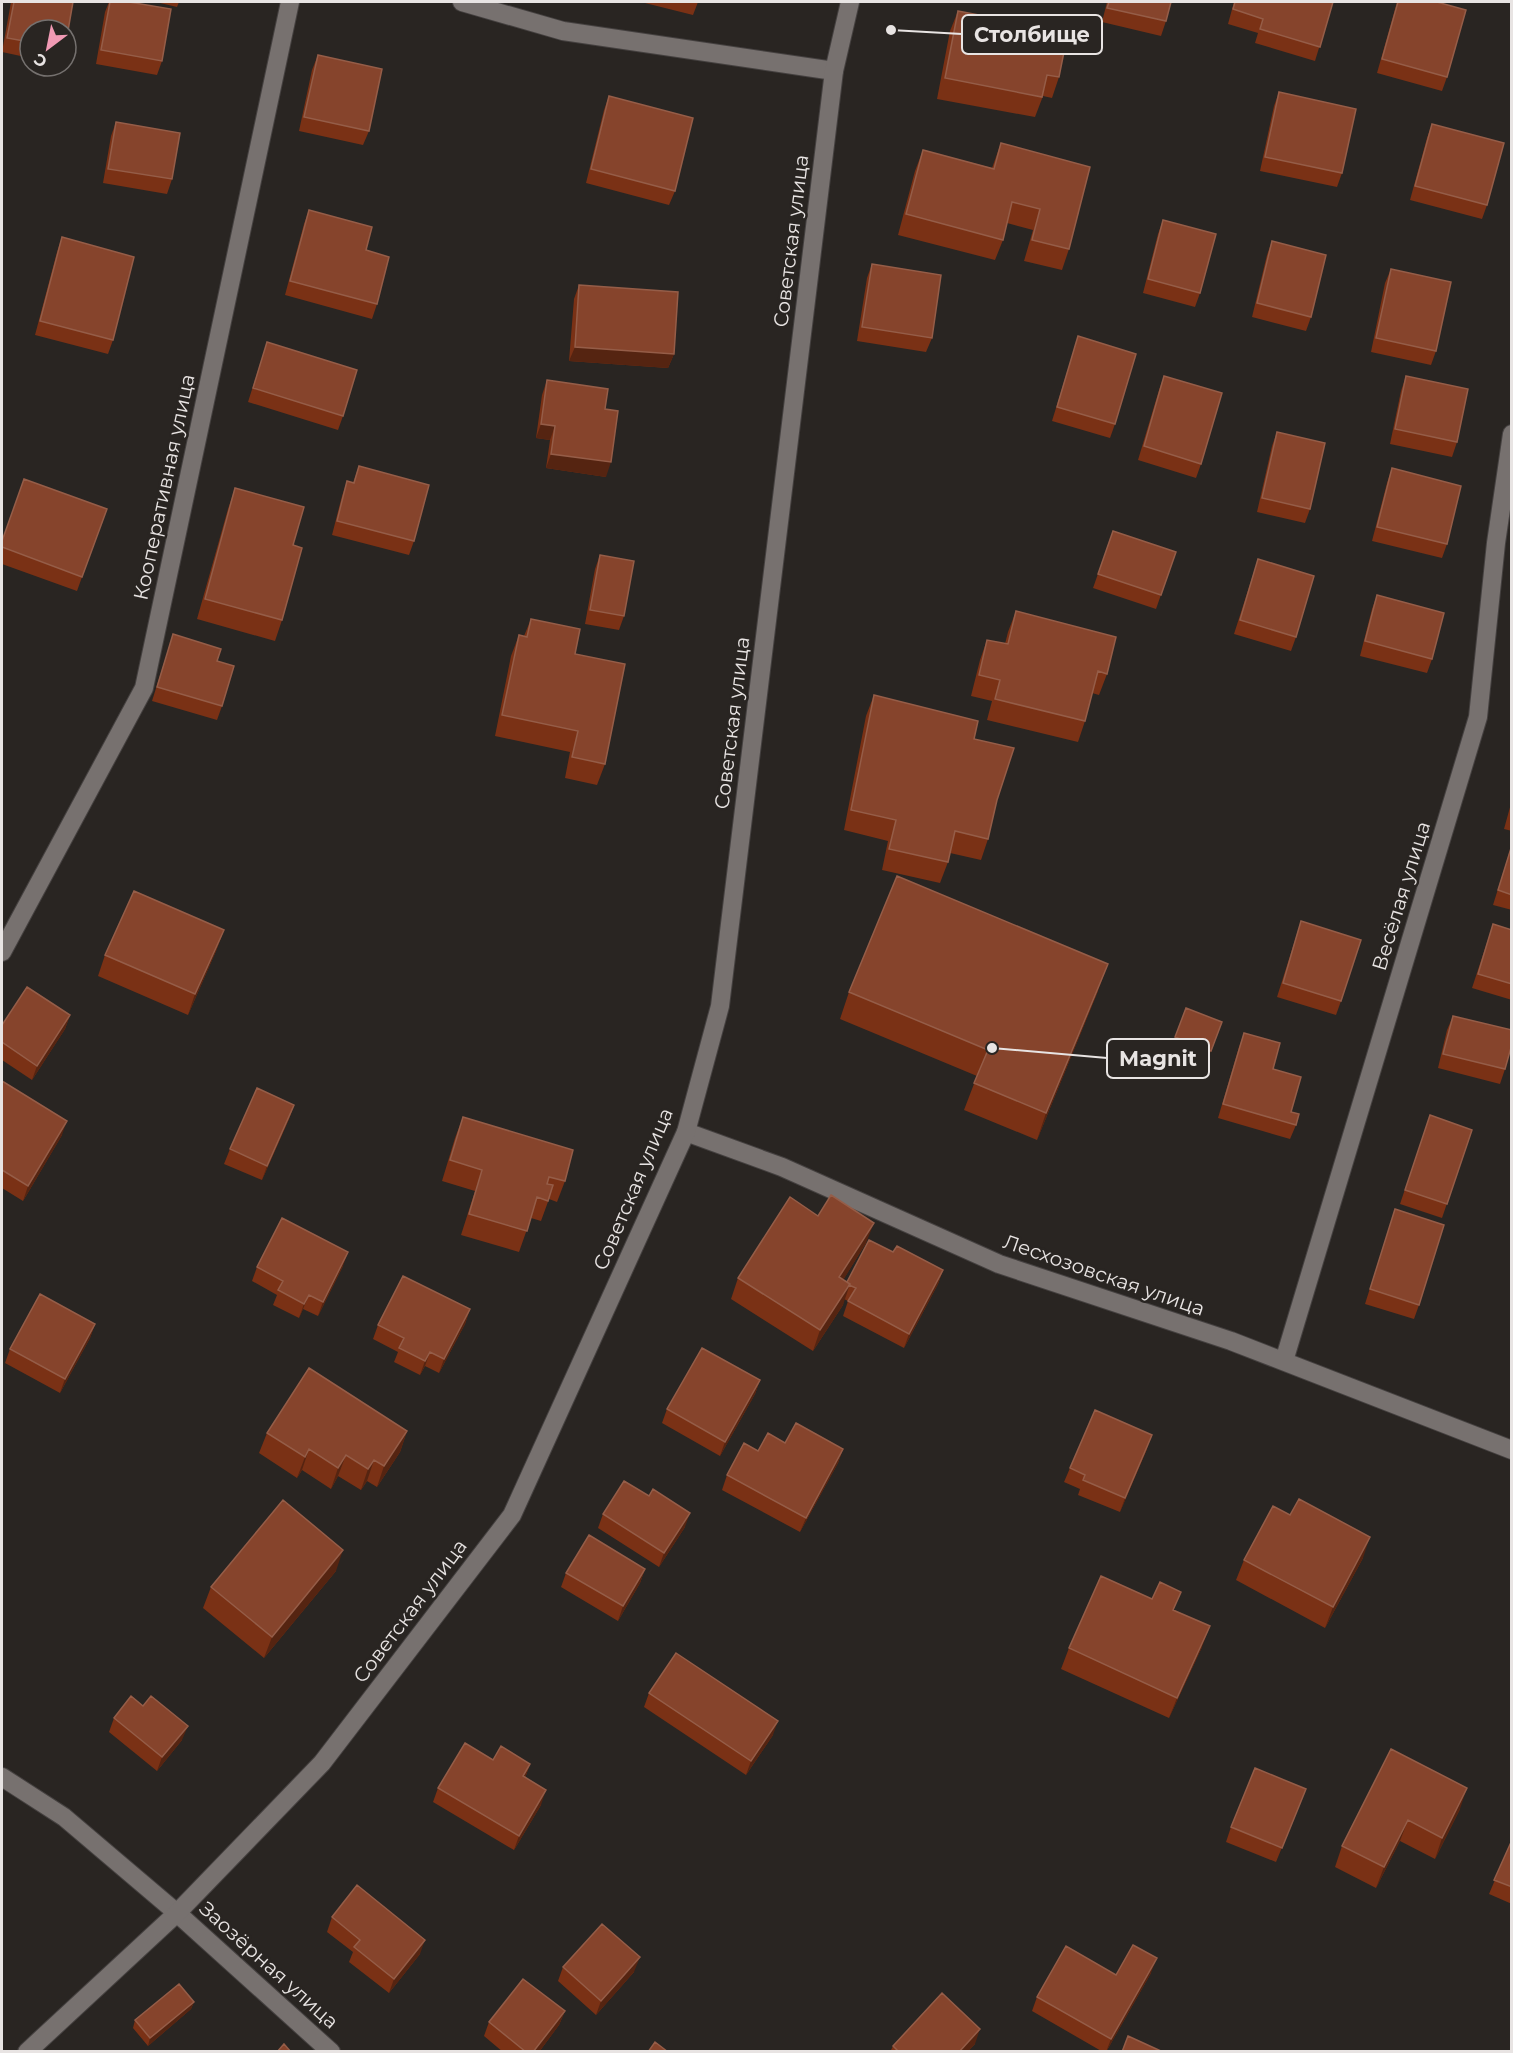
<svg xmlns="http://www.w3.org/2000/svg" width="1513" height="2053" viewBox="0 0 1513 2053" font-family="Montserrat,sans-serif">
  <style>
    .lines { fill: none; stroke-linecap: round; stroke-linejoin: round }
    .street-casing { stroke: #454140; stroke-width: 20 }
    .secondary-casing { stroke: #454140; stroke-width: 20 }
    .street { stroke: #77716f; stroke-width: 18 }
    .secondary { stroke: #77716f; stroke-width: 18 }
    .wall { fill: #7a3115 }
    .shaded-wall { fill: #552411 }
    .building { fill: #86442c; stroke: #955d48; stroke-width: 1.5 }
    .labels { text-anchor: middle; stroke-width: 5; stroke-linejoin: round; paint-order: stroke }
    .street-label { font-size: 20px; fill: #e8e4e3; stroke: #292522 }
    .leader { fill: none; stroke: #e8e4e3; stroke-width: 2 }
    .callout-dot { fill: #e8e4e3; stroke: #292522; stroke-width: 2 }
    .callout { fill: #292522; stroke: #e8e4e3; stroke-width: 2 }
    .callout-label { font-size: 21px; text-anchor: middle; font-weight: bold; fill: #e8e4e3 }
  </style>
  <rect width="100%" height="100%" fill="#292522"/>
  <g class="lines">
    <defs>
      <path id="street" d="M 462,2 L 563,31 L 834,71
        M 2,952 L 144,688 L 290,2
        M 686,1132 L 782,1167 L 999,1264 L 1231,1341 L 1512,1450
        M 1284,1361 L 1478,717 L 1496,543 L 1512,434
        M 2,1777 L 64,1817 L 177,1913 L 331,2052"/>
      <path id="secondary" d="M 27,2052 L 177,1913 L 322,1763 L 512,1515 L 686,1132 L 720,1006 L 834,71 L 850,2"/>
    </defs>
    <!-- street casing -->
    <use href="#street" class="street-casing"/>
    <!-- secondary casing -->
    <use href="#secondary" class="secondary-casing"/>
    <!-- street -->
    <use href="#street" class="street"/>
    <!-- secondary -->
    <use href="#secondary" class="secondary"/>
  </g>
  <!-- wall -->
  <path class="wall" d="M 11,2 L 73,2 L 30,30 L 30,58 L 2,52 Z
    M 109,2 L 129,2 L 162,61 L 157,75 L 96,64 L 105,12 Z
    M 156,2 L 179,2 L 177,7 Z
    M 641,2 L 698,2 L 693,15 Z
    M 1107,2 L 1171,2 L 1166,21 L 1161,36 L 1102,22 Z
    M 1234,2 L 1333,2 L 1315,61 L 1255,43 L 1258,33 L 1228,24 Z
    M 1397,2 L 1437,2 L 1447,77 L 1442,91 L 1377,73 Z
    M 958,11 L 1059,77 L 1052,98 L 1043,96 L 1035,117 L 937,99 L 950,31 Z
    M 318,55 L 369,131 L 363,145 L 299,131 L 312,70 Z
    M 1279,92 L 1342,173 L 1337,187 L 1260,171 L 1274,106 Z
    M 609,96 L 675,191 L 669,205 L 586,183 L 604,110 Z
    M 116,122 L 172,179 L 167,194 L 103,183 L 111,136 Z
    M 1432,124 L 1487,205 L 1482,219 L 1410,200 L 1427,138 Z
    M 1001,143 L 1069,249 L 1062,270 L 1024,261 L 1033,230 L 1007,223 L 1003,240 L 995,260 L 898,235 L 915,171 L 923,150 L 992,168 Z
    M 309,210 L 366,250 L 377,304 L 372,319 L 285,295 L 304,224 Z
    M 1163,220 L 1200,293 L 1195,307 L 1143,293 L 1158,234 Z
    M 62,237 L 113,340 L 108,354 L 35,335 L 57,252 Z
    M 1272,241 L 1311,317 L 1306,331 L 1252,317 L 1267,255 Z
    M 872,264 L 932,338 L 926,352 L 857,341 L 867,278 Z
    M 1391,269 L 1436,351 L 1431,365 L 1371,352 L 1385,283 Z
    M 579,285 L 674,354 L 668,368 L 569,361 L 574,299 Z
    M 1078,336 L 1115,424 L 1110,438 L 1052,421 Z
    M 267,342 L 343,416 L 338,430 L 248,402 Z
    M 1164,376 L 1201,464 L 1196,478 L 1138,460 L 1159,390 Z
    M 1406,376 L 1457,442 L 1452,457 L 1390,444 L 1401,391 Z
    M 547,380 L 605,409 L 606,477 L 546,468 L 550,440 L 536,438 L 542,395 Z
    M 1277,432 L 1310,509 L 1305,523 L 1257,512 L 1272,446 Z
    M 359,466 L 414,541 L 409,555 L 332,535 L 342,496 L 347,481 L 353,483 Z
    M 1392,468 L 1447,544 L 1442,558 L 1372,541 L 1387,483 Z
    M 235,488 L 293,545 L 282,620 L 275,641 L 197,619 L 228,509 Z
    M 1113,531 L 1176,552 L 1156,609 L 1093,588 Z
    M 2,541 L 82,577 L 77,591 L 2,564 Z
    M 600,555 L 624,616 L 619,630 L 585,624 L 595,569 Z
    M 1258,559 L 1296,637 L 1291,651 L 1234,634 Z
    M 1377,595 L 1432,659 L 1427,673 L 1360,656 L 1372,609 Z
    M 1016,611 L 1107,674 L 1099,695 L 1092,693 L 1085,721 L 1078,742 L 987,720 L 992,701 L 971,696 L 980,660 L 987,640 L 1005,644 L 1008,632 Z
    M 531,619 L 575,654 L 605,764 L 597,785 L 565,778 L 570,752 L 495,736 L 511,656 L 519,635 L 524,636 Z
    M 173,634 L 217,661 L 222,706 L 217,720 L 152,701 Z
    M 874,695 L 974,739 L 997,800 L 988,839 L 981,860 L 950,853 L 948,862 L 940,883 L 882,870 L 888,841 L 844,830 L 866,716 Z
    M 1512,800 L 1512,831 L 1504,829 Z
    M 1512,844 L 1512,910 L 1493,905 Z
    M 1301,921 L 1341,1001 L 1336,1015 L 1277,997 Z
    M 1493,924 L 1512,930 L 1512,1000 L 1472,988 Z
    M 224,930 L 216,951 L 188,1015 L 98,976 L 105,955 Z
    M 1098,991 L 1037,1140 L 964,1110 L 977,1076 L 840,1019 L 849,992 Z
    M 1186,1008 L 1222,1022 L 1208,1058 L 1173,1044 Z
    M 70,1015 L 65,1029 L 32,1080 L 2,1060 L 2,1025 Z
    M 1453,1016 L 1505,1069 L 1500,1084 L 1438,1068 L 1447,1030 Z
    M 1244,1033 L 1291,1112 L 1296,1125 L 1290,1139 L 1218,1118 L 1239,1047 Z
    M 2,1081 L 62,1135 L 23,1201 L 2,1188 Z
    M 294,1105 L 289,1119 L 262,1180 L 224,1164 L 230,1149 Z
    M 1430,1115 L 1472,1130 L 1442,1218 L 1400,1204 Z
    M 463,1117 L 565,1181 L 557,1202 L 549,1199 L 541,1221 L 531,1218 L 519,1252 L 461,1235 L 475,1191 L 442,1181 L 455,1138 Z
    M 1395,1209 L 1419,1305 L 1414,1319 L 1365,1304 Z
    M 818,1216 L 866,1243 L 843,1280 L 847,1282 L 893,1252 L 943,1270 L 938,1284 L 904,1348 L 843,1316 L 848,1301 L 844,1299 L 843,1305 L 813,1351 L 731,1299 L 738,1278 Z
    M 343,1266 L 318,1316 L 303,1309 L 299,1318 L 273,1305 L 277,1295 L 252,1281 L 257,1267 Z
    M 470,1309 L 465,1324 L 439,1373 L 425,1366 L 420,1375 L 394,1362 L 398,1352 L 373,1339 L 378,1325 Z
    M 95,1324 L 90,1338 L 60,1393 L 5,1363 L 10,1349 Z
    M 760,1380 L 755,1394 L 720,1456 L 662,1423 L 667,1409 Z
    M 407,1431 L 400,1452 L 377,1487 L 367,1481 L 361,1490 L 338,1476 L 331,1489 L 302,1470 L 297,1478 L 259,1453 L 267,1433 Z
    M 785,1443 L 843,1449 L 838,1463 L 800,1532 L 722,1490 L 727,1475 L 758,1451 Z
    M 1147,1449 L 1120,1512 L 1078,1495 L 1080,1489 L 1064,1482 L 1070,1468 Z
    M 649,1496 L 685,1527 L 659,1567 L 598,1528 L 603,1514 Z
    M 1363,1558 L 1325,1628 L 1236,1580 L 1244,1560 Z
    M 645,1569 L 640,1583 L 618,1621 L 561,1587 L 566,1573 Z
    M 336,1571 L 264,1658 L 203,1608 L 211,1587 Z
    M 1175,1610 L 1202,1647 L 1169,1718 L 1061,1669 L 1069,1648 Z
    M 649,1693 L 773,1735 L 746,1775 L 644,1707 Z
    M 114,1718 L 182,1740 L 157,1771 L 109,1732 Z
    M 1391,1749 L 1460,1809 L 1435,1859 L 1400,1841 L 1376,1888 L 1335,1867 L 1342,1846 Z
    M 493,1760 L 530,1764 L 525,1778 L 541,1805 L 514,1850 L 433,1802 L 438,1788 Z
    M 1300,1803 L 1276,1862 L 1226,1842 L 1231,1827 Z
    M 1512,1840 L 1512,1904 L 1489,1894 Z
    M 332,1917 L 420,1954 L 389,1993 L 349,1962 L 353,1952 L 327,1932 Z
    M 563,1967 L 634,1972 L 596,2015 L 558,1981 Z
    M 1151,1973 L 1106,2052 L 1103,2052 L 1032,2011 L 1037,1997 L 1116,1975 Z
    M 194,2002 L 191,2009 L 148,2046 L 133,2028 L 135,2020 Z
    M 565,2011 L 559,2025 L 539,2052 L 503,2052 L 484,2036 L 489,2022 Z
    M 975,2044 L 967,2052 L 890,2052 L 893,2046 Z"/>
  <!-- shaded-wall -->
  <path class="shaded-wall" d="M 575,347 L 674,354 L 668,368 L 569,361 Z
    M 541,424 L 555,426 L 550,440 L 536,438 Z
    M 551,454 L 611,462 L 606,477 L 546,468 Z
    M 224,930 L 216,951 L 188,1015 L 195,994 Z
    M 1108,964 L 1098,991 L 1037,1140 L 1046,1113 Z
    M 70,1015 L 65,1029 L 32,1080 L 37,1066 Z
    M 294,1105 L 289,1119 L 262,1180 L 267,1166 Z
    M 67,1121 L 62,1135 L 23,1201 L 28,1186 Z
    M 874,1223 L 866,1243 L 832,1298 L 839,1277 Z
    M 348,1252 L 343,1266 L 318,1316 L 323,1302 Z
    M 943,1270 L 938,1284 L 904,1348 L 909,1334 Z
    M 850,1284 L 843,1305 L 813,1351 L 820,1330 Z
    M 309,1295 L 303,1309 L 299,1318 L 304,1304 Z
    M 470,1309 L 465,1324 L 439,1373 L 444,1359 Z
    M 95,1324 L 90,1338 L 60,1393 L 65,1379 Z
    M 430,1352 L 425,1366 L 420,1375 L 425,1361 Z
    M 760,1380 L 755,1394 L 720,1456 L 725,1442 Z
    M 407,1431 L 400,1452 L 377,1487 L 384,1466 Z
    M 1152,1435 L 1147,1449 L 1120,1512 L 1125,1498 Z
    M 309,1449 L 302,1470 L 297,1478 L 305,1457 Z
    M 843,1449 L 838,1463 L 800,1532 L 806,1518 Z
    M 346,1455 L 338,1476 L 331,1489 L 338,1468 Z
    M 374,1460 L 367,1481 L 361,1490 L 368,1469 Z
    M 690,1513 L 685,1527 L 659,1567 L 664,1553 Z
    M 1370,1537 L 1363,1558 L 1325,1628 L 1333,1607 Z
    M 343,1550 L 336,1571 L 264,1658 L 272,1637 Z
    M 645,1569 L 640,1583 L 618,1621 L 623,1606 Z
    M 1210,1626 L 1202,1647 L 1169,1718 L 1177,1698 Z
    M 778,1721 L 773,1735 L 746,1775 L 751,1761 Z
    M 188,1726 L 182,1740 L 157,1771 L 162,1757 Z
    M 530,1764 L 525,1778 L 523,1776 Z
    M 1467,1788 L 1460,1809 L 1435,1859 L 1442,1838 Z
    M 546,1790 L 541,1805 L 514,1850 L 519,1836 Z
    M 1408,1820 L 1400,1841 L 1376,1888 L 1384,1867 Z
    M 425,1940 L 420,1954 L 389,1993 L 394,1979 Z
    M 640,1957 L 634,1972 L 596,2015 L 601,2001 Z
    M 1157,1958 L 1151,1973 L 1106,2052 L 1111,2039 Z
    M 194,2002 L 191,2009 L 148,2046 L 150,2038 Z
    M 565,2011 L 559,2025 L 539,2052 L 533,2052 Z
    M 980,2029 L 975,2044 L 967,2052 L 959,2052 Z"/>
  <!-- building -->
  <path class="building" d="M 14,2 L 73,2 L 66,42 L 66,30 L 30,30 L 30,42 L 7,38 Z
    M 110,2 L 129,2 L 171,9 L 162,61 L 101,50 Z
    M 1109,2 L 1171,2 L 1166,21 L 1107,8 Z
    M 1235,2 L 1333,2 L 1320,47 L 1260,29 L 1263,19 L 1233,9 Z
    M 1398,2 L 1437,2 L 1466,10 L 1447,77 L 1382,59 Z
    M 958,11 L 1068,32 L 1059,77 L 1047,75 L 1042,97 L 945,78 Z
    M 318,55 L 382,69 L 369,131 L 304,117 Z
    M 1279,92 L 1356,109 L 1342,173 L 1265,157 Z
    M 609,96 L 693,118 L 675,191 L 591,169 Z
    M 116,122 L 180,133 L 172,179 L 108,169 Z
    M 1432,124 L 1504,143 L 1487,205 L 1415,186 Z
    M 1001,143 L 1090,167 L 1069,249 L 1032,240 L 1040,209 L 1012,202 L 1003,240 L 906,214 L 923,150 L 994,169 Z
    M 309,210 L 372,227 L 366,250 L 389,257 L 377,304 L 290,281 Z
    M 1163,220 L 1216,234 L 1200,293 L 1148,279 Z
    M 62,237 L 134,257 L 113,340 L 40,321 Z
    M 1272,241 L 1326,255 L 1311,317 L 1257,303 Z
    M 872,264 L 941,275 L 932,338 L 862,327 Z
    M 1391,269 L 1451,282 L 1436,351 L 1376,338 Z
    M 579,285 L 678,292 L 674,354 L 575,347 Z
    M 1078,336 L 1136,354 L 1115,424 L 1057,407 Z
    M 267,342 L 357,370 L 343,416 L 253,388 Z
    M 1164,376 L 1222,393 L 1201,464 L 1144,446 Z
    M 1406,376 L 1468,389 L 1457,442 L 1395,429 Z
    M 547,380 L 608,389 L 605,409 L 618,411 L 611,462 L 551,454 L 555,426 L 541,424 Z
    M 1277,432 L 1325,443 L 1310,509 L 1262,498 Z
    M 359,466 L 429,485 L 414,541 L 337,521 L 347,481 L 354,483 Z
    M 1392,468 L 1461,486 L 1447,544 L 1377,527 Z
    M 24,479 L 107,509 L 82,577 L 2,547 L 2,541 Z
    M 235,488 L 304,507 L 293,545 L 302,548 L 282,620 L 205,599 Z
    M 1113,531 L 1176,552 L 1161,595 L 1098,574 Z
    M 600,555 L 634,561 L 624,616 L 590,610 Z
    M 1258,559 L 1314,576 L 1296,637 L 1240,620 Z
    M 1377,595 L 1444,613 L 1432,659 L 1365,641 Z
    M 1016,611 L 1116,637 L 1107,674 L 1098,671 L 1085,721 L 995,699 L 1000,680 L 979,675 L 987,640 L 1008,644 Z
    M 531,619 L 580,629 L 575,654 L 625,664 L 605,764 L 572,757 L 578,731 L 502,715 L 519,635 L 527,637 Z
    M 173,634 L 221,649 L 217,661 L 234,666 L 222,706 L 157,687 Z
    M 874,695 L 978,721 L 974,739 L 1014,748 L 997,800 L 988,839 L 955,831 L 948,862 L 889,849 L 896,820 L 851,810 Z
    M 1512,845 L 1512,895 L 1498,890 Z
    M 897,876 L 1108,964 L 1046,1113 L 974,1083 L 988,1050 L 849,992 Z
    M 134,891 L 224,930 L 195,994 L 105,955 Z
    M 1301,921 L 1361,940 L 1341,1001 L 1283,983 Z
    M 1493,924 L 1512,930 L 1512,984 L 1478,974 Z
    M 27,987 L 70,1015 L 37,1066 L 2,1042 L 2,1025 Z
    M 1186,1008 L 1222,1022 L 1211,1051 L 1175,1037 Z
    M 1453,1016 L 1512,1030 L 1512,1044 L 1505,1069 L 1443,1054 Z
    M 1244,1033 L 1280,1043 L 1273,1069 L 1301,1077 L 1291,1112 L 1299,1114 L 1296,1125 L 1223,1104 Z
    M 2,1081 L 67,1121 L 28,1186 L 2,1170 Z
    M 257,1088 L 294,1105 L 267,1166 L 230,1149 Z
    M 1430,1115 L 1472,1130 L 1447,1204 L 1405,1190 Z
    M 463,1117 L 573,1150 L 565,1181 L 549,1177 L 547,1184 L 553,1185 L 548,1201 L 537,1197 L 527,1231 L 469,1214 L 482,1170 L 450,1160 Z
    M 831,1195 L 874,1223 L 839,1277 L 850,1284 L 820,1330 L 738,1278 L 790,1197 L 818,1216 Z
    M 1395,1209 L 1444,1225 L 1419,1305 L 1370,1289 Z
    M 282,1218 L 348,1252 L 323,1302 L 309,1295 L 304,1304 L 278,1290 L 283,1281 L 257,1267 Z
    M 869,1240 L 893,1252 L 897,1246 L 943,1270 L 909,1334 L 848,1301 L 856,1288 L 849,1285 L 850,1284 L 847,1282 Z
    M 403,1276 L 470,1309 L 444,1359 L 430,1352 L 425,1361 L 399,1348 L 404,1338 L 378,1325 Z
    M 40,1294 L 95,1324 L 65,1379 L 10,1349 Z
    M 702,1348 L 760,1380 L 725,1442 L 667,1409 Z
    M 309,1368 L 407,1431 L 384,1466 L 374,1460 L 368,1469 L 346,1455 L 338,1468 L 309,1449 L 305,1457 L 267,1433 Z
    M 1095,1410 L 1152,1435 L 1125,1498 L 1083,1480 L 1085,1475 L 1070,1468 Z
    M 796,1423 L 843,1449 L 806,1518 L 727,1475 L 744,1443 L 758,1451 L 768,1433 L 785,1443 Z
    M 624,1481 L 649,1496 L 653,1489 L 690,1513 L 664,1553 L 603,1514 Z
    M 1299,1499 L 1370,1537 L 1333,1607 L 1244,1560 L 1273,1506 L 1290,1515 Z
    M 283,1500 L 343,1550 L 272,1637 L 211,1587 Z
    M 589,1535 L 645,1569 L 623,1606 L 566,1573 Z
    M 1101,1576 L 1152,1599 L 1160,1582 L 1181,1592 L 1173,1610 L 1210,1626 L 1177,1698 L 1069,1648 Z
    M 676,1653 L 778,1721 L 751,1761 L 649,1693 Z
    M 131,1696 L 143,1706 L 151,1696 L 188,1726 L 162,1757 L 114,1718 Z
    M 465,1743 L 493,1760 L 501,1746 L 530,1764 L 523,1776 L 546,1790 L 519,1836 L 438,1788 Z
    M 1391,1749 L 1467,1788 L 1442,1838 L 1408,1820 L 1384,1867 L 1342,1846 Z
    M 1255,1768 L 1306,1789 L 1282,1848 L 1231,1827 Z
    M 1512,1840 L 1512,1887 L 1494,1880 Z
    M 357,1885 L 425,1940 L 394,1979 L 354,1947 L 360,1940 L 332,1917 Z
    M 602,1924 L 640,1957 L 601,2001 L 563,1967 Z
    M 1133,1945 L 1157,1958 L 1111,2039 L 1037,1997 L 1066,1946 L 1116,1975 Z
    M 523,1979 L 565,2011 L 533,2052 L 526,2052 L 489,2022 Z
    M 179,1984 L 194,2002 L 150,2038 L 135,2020 Z
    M 942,1993 L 980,2029 L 959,2052 L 899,2052 L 893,2046 Z
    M 1128,2036 L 1163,2052 L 1122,2052 Z
    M 655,2042 L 668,2052 L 648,2052 Z
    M 284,2044 L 291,2052 L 277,2052 Z"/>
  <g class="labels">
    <!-- street labels -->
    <g class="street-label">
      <text transform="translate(791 241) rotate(-83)" y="7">Советская улица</text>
      <text transform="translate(164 487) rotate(-78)" y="7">Кооперативная улица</text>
      <text transform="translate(732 723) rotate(-83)" y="7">Советская улица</text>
      <text transform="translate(1401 896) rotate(-73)" y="7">Весёлая улица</text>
      <text transform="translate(633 1189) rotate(-67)" y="7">Советская улица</text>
      <text transform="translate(1104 1275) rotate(19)" y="7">Лесхозовская улица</text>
      <text transform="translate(410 1611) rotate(-53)" y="7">Советская улица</text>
      <text transform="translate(269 1965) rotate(42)" y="7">Заозёрная улица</text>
    </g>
  </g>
  <!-- callouts -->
  <path class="leader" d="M891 30L962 34M992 1048L1107 1058"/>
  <g class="callout-dot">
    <circle cx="891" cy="30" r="6"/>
    <circle cx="992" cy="1048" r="6"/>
  </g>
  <g class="callout">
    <rect x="962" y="15" width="140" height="39" rx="6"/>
    <rect x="1107" y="1039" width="102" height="39" rx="6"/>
  </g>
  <g class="callout-label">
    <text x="1032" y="42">Столбище</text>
    <text x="1158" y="1066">Magnit</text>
  </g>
  <!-- border -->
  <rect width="1513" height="2053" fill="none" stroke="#e8e4e3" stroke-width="6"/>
  <!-- north arrow -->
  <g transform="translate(48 48) rotate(212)"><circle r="28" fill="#292522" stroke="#75716f" stroke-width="1.5"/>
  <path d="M0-4.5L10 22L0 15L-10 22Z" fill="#f19ab4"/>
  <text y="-9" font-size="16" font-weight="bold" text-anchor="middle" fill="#e8e4e3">С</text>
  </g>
</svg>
